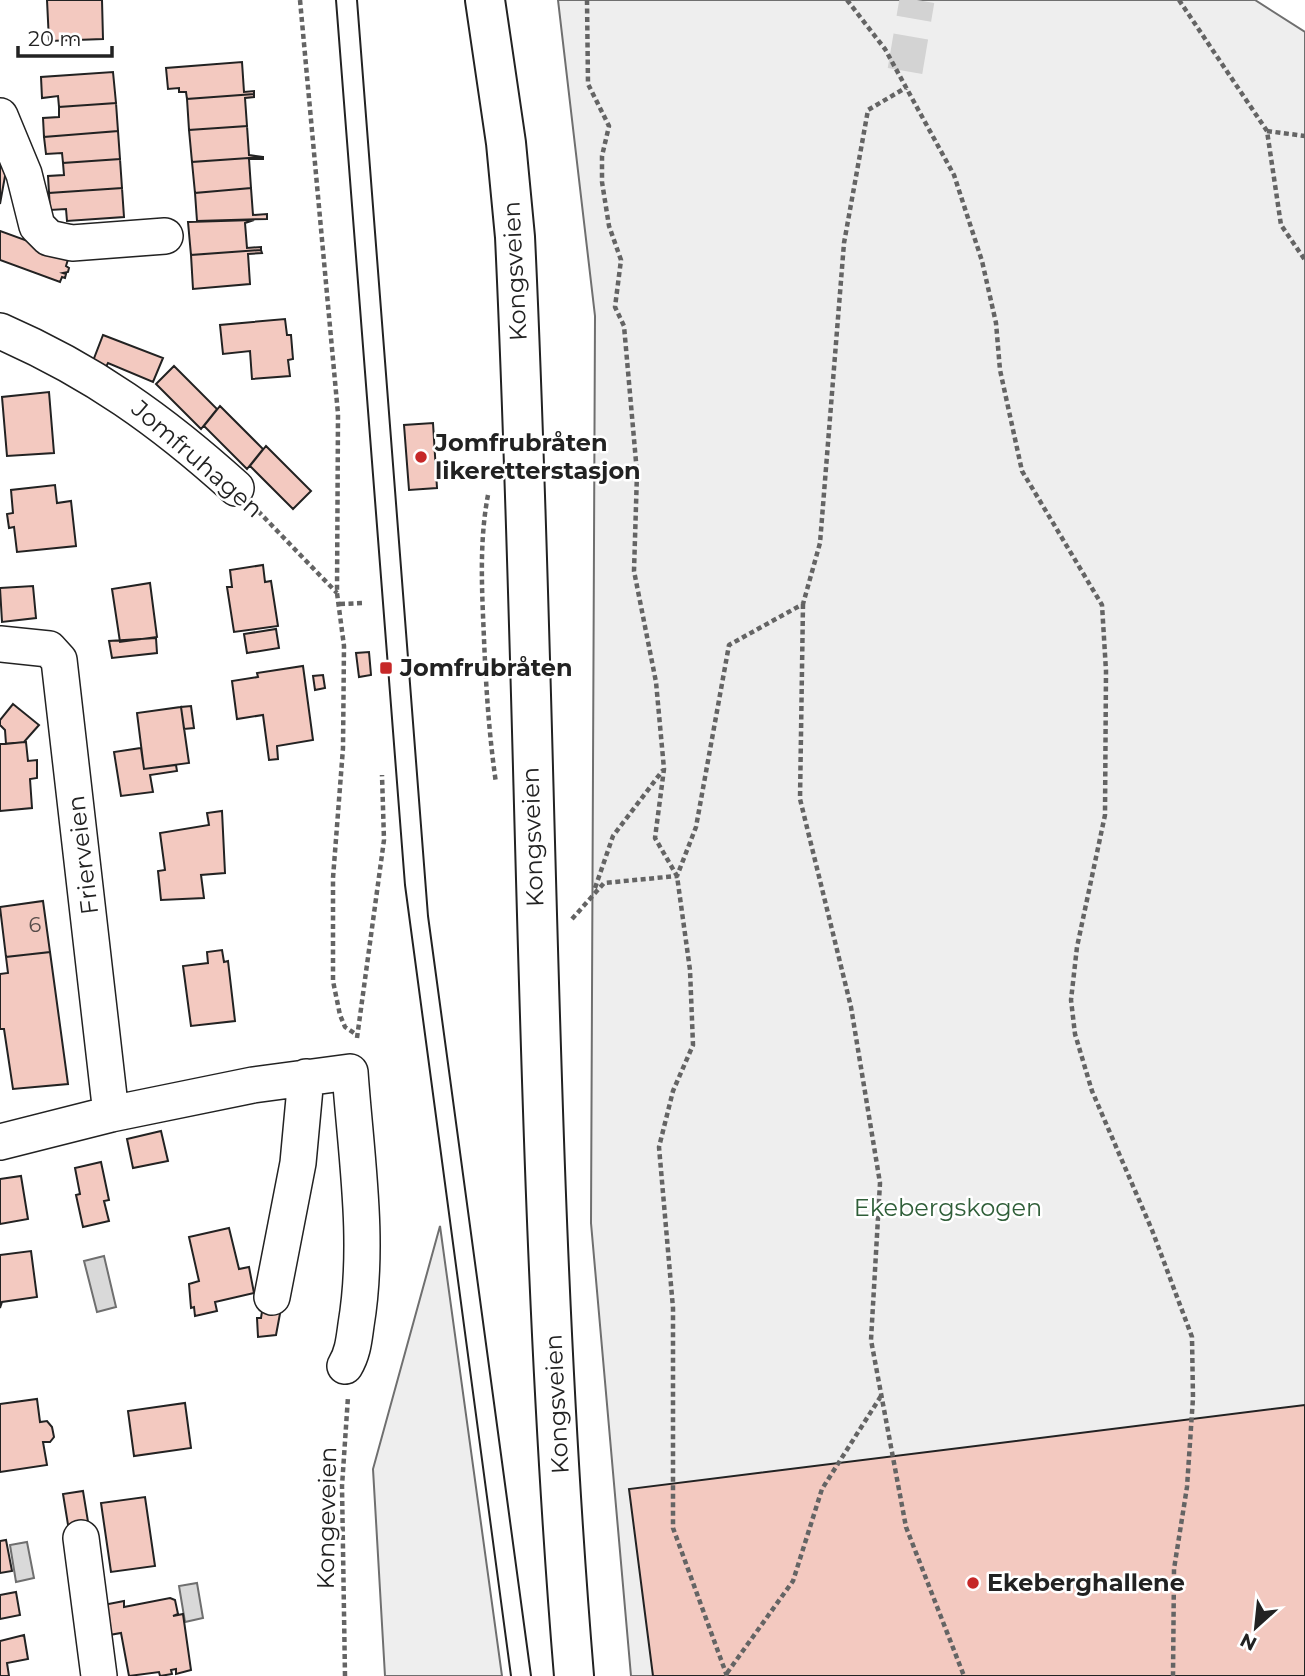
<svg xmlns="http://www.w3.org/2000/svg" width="1305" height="1676" viewBox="0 0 1305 1676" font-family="Montserrat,sans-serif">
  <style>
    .green { fill: #eee; stroke: #6f6f6f; stroke-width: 2 }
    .water { fill: #d9d9d9; stroke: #6f6f6f; stroke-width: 2 }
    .building { fill: #f3c9c0; stroke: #222; stroke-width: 2 }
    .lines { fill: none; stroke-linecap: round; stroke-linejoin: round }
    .minor-tunnel { stroke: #d3d3d3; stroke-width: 35; stroke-dasharray: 35 18; stroke-linecap: butt }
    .minor-casing { stroke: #222; stroke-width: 38 }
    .major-casing { stroke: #222; stroke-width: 42 }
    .path { stroke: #646464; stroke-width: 4.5; stroke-dasharray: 5 3.5; stroke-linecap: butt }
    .minor { stroke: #fff; stroke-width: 35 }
    .major { stroke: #fff; stroke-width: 38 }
    .tram { stroke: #222; stroke-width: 2 }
    .poi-dot { fill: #c62828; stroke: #fff; stroke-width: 2.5 }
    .labels { text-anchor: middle; stroke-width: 5; stroke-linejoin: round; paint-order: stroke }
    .number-label { font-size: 21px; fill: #564c4a }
    .street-label { font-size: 24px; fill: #222; stroke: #fff }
    .poi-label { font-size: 24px; font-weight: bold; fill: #222; stroke: #fff; text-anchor: start }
    .park-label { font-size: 24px; fill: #2f5e38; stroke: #fff }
  </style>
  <rect width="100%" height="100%" fill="#fff"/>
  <!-- green -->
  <path class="green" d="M 558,0 L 1255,0 L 1305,32 L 1305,1676 L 631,1676 L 591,1223 L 595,316 Z
    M 440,1226 L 502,1676 L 385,1676 L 373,1469 Z"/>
  <!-- water -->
  <path class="water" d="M 104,1256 L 116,1307 L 97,1312 L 84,1261 Z
    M 27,1542 L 34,1578 L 16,1582 L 10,1545 Z
    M 197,1583 L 203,1618 L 185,1622 L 179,1586 Z"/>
  <!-- building -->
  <path class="building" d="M 47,0 L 102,0 L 103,39 L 49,41 Z
    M 242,62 L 244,92 L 254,91 L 254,94 L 187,99 L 186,92 L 179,92 L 179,88 L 168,89 L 166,68 Z
    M 113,72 L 116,103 L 59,107 L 58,96 L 42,98 L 41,77 Z
    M 254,94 L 254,97 L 245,98 L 247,126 L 189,130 L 187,99 Z
    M 116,103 L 118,131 L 44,137 L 43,118 L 59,117 L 59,107 Z
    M 247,126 L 249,155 L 263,157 L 192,162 L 189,130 Z
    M 118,131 L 120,159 L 63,163 L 62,153 L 46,154 L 44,137 Z
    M 0,153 L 9,154 L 0,204 Z
    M 263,157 L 263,159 L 249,159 L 251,188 L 195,193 L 192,162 Z
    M 120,159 L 122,188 L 49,193 L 48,176 L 64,175 L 63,163 Z
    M 122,188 L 124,217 L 67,221 L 66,209 L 50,210 L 49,193 Z
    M 251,188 L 253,215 L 267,214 L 267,219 L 197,221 L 195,193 Z
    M 254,220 L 245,223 L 247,248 L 261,247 L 261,250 L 191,255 L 188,222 Z
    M 0,231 L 69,256 L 66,266 L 69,268 L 68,272 L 63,273 L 66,274 L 65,278 L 62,277 L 60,282 L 0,260 Z
    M 261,250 L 262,253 L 248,254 L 250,284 L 193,289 L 191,255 Z
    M 285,319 L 287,335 L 291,335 L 293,359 L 288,360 L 290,376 L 252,379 L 250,351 L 223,354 L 220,325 Z
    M 103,335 L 163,358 L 153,382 L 108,363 L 106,367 L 93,361 Z
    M 174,366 L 217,409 L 201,429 L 156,384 Z
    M 49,392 L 54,453 L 7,456 L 2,397 Z
    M 220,406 L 263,449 L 247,469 L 204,426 Z
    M 433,423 L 437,488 L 409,490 L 404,425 Z
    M 266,446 L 311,491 L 293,509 L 250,466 Z
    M 55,485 L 57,503 L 71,501 L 76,546 L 17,552 L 14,527 L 9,528 L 7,514 L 13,513 L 11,490 Z
    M 263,565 L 265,582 L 271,581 L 278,626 L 234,632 L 227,587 L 232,587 L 230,570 Z
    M 150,583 L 157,637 L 120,642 L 112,589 Z
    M 33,586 L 36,618 L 2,622 L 0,588 Z
    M 276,629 L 279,648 L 247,653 L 244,634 Z
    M 156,638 L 157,653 L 112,658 L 109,641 Z
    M 369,652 L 371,675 L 359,677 L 356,653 Z
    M 303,666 L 313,740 L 277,746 L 278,759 L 269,760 L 263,715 L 237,719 L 232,681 L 258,677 L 257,673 Z
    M 323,675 L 325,688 L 315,690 L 313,676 Z
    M 13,704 L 39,725 L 24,742 L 6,744 L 5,730 L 0,725 L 0,720 Z
    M 191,706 L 194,728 L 184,729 L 181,707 Z
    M 181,707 L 189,763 L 144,769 L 137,713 Z
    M 26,742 L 28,761 L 37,760 L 37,778 L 30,779 L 32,808 L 0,811 L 0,744 Z
    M 141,748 L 144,769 L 176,765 L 177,771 L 150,775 L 153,792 L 121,796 L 114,752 Z
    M 222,811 L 225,873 L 201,875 L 204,898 L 161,900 L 158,871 L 165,870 L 160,833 L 209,825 L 207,813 Z
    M 43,901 L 50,952 L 6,957 L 0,907 Z
    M 222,950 L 224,962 L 228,961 L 235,1021 L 191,1026 L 183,966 L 208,963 L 207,952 Z
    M 50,952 L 68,1084 L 13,1089 L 4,1029 L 0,1029 L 0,974 L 8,973 L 6,957 Z
    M 161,1131 L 168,1161 L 133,1168 L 127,1139 Z
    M 101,1162 L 109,1200 L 104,1201 L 109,1221 L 83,1227 L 76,1195 L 80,1194 L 75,1168 Z
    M 21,1176 L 28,1219 L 0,1224 L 0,1179 Z
    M 229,1228 L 239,1269 L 249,1267 L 254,1293 L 215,1302 L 217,1311 L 195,1316 L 194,1307 L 191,1308 L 189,1284 L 199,1281 L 189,1237 Z
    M 31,1251 L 37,1297 L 2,1302 L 0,1308 L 0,1255 Z
    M 264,1299 L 282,1303 L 276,1335 L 258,1337 L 257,1318 L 261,1318 Z
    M 37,1399 L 40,1422 L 47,1421 L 52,1427 L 54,1437 L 50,1442 L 43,1442 L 47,1465 L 0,1472 L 0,1404 Z
    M 185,1403 L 191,1448 L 134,1456 L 128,1411 Z
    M 1305,1405 L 1305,1676 L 653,1676 L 629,1489 Z
    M 83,1491 L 90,1534 L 70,1537 L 63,1494 Z
    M 145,1497 L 155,1566 L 111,1572 L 101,1503 Z
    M 6,1540 L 12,1571 L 0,1573 L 0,1541 Z
    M 16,1592 L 20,1615 L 0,1619 L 0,1595 Z
    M 170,1598 L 175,1600 L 178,1614 L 173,1616 L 183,1614 L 191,1670 L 176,1674 L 176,1669 L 171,1670 L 172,1674 L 160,1676 L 159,1672 L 129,1676 L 121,1633 L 98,1637 L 93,1607 L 124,1601 L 124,1607 Z
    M 24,1635 L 28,1659 L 7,1663 L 9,1676 L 0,1676 L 0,1641 Z"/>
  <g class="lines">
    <!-- minor-tunnel -->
    <path class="minor-tunnel" d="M 905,71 L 917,0"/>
    <defs>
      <path id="minor" d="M 0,116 L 24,174 L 37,226 L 49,238 L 72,243 L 165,236
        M 0,331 C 92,371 162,421 236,488
        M 0,644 L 49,649 L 59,660 L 111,1114 L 0,1142
        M 111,1114 L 253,1085 L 350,1072 C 356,1156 370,1241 356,1325 C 354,1339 353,1353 345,1366
        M 272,1297 L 298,1163 L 306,1077
        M 81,1538 L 99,1676"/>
      <path id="major" d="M 485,0 L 506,143 L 515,237 C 538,716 534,1197 574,1676"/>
    </defs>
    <!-- minor casing -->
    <use href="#minor" class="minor-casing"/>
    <!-- major casing -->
    <use href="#major" class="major-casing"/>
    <!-- path -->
    <path class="path" d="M 300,0 L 338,414 L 337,593 L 344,646 L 343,748 L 333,878 L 333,981 L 340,1015 L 345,1027 L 357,1035
      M 587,0 L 588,84 L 609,126 L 602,156 L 602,182 L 609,226 L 621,260 L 615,307 L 624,326 L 637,473 L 634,571 L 656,682 L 664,769 L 655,838 L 677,876 L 690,970 L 693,1045 L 673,1091 L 659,1147 L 673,1308 L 673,1528 L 727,1676
      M 847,0 L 885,49 L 954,175 L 982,261 L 996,323 L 1000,370 L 1022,471 L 1102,605 L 1106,671 L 1105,815 L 1077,947 L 1071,1000 L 1075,1034 L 1092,1091 L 1152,1230 L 1192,1337 L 1193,1398 L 1187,1487 L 1174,1569 L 1173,1676
      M 1179,0 L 1267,131 L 1281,225 L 1305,260
      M 1267,131 L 1305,136
      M 488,495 C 479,542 482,591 484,639 C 486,687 489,735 496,783
      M 258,511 L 337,593
      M 340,604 L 364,603
      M 803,604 L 800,799 L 851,1007 L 880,1183 L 871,1340 L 906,1527 L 964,1676
      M 595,888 L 613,836 L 663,770
      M 572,919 L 604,883 L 677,876 L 696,827 L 729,645 L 803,604 L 820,543 L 844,243 L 868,110 L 907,87
      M 357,1038 L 384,840 L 382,775
      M 727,1673 L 793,1581 L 822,1489 L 881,1396
      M 345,1676 L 342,1486 L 348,1397"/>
    <!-- minor -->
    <use href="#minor" class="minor"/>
    <!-- major -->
    <use href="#major" class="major"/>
    <!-- tram -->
    <path class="tram" d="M 336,0 L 405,885 L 511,1676
      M 357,0 L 428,916 L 531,1676"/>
  </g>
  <!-- markers -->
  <g class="poi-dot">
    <circle cx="421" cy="457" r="7"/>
    <rect x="379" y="661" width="14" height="14" rx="3.5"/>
    <circle cx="973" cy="1583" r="7"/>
  </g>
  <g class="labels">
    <!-- number labels -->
    <g class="number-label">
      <text x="35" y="932">6</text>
    </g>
    <!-- street labels -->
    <g class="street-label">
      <text transform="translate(515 271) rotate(-93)" y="8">Kongsveien</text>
      <text transform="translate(197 459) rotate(41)" y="8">Jomfruhagen</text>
      <text transform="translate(533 837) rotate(-92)" y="8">Kongsveien</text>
      <text transform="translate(83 855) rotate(-97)" y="8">Frierveien</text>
      <text transform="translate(557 1404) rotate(-93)" y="8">Kongsveien</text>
      <text transform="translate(327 1518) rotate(-89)" y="8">Kongeveien</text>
    </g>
    <!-- poi labels -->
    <g class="poi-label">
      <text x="435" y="451">Jomfrubråten<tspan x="435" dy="28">likeretterstasjon</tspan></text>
      <text x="400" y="676">Jomfrubråten</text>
      <text x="987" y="1591">Ekeberghallene</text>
    </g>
    <!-- park labels -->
    <g class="park-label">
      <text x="948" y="1216">Ekebergskogen</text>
    </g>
  </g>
  <!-- north arrow -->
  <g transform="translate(1256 1627) rotate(207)" stroke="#ffffff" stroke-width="5" paint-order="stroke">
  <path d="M0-5L12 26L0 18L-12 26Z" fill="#222222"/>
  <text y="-10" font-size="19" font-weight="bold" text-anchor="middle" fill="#222222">N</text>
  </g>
  <!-- scale -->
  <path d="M18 46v10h94v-10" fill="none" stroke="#222222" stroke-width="3.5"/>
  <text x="28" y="46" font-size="21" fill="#222222" stroke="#ffffff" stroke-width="5" paint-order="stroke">20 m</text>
</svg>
